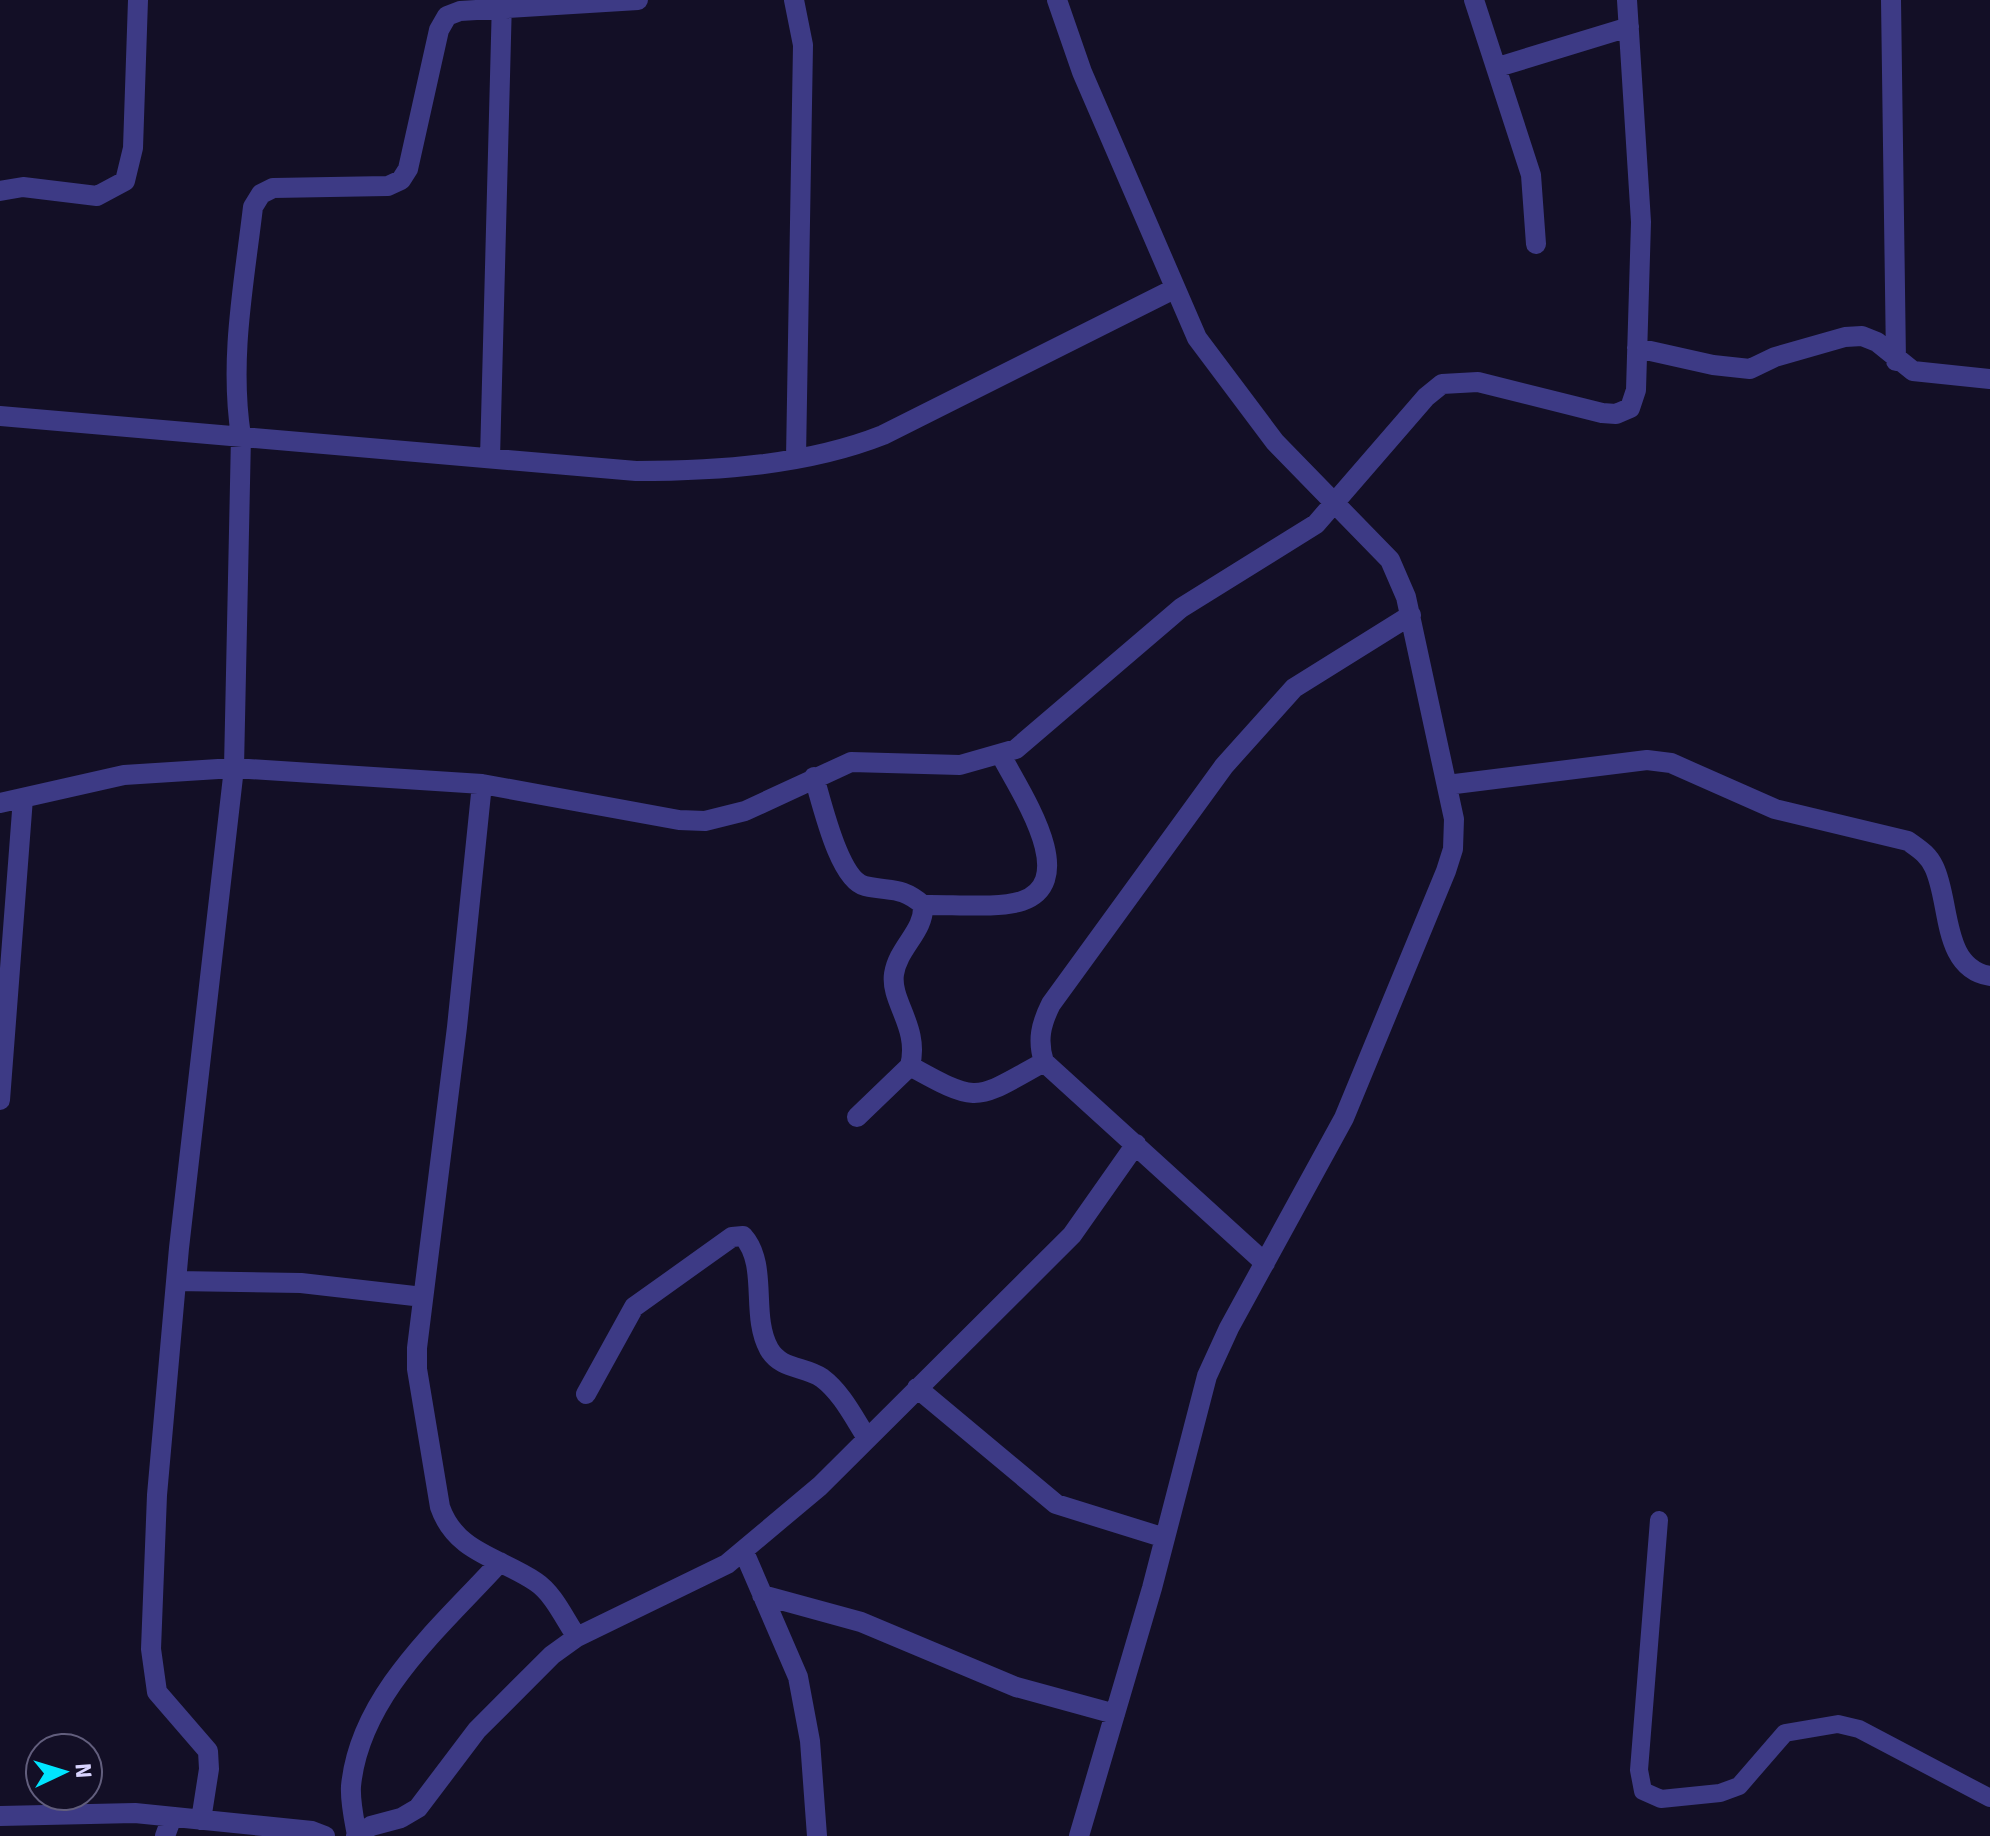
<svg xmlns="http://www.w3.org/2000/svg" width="1990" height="1836" viewBox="0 0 1990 1836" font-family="Signika,sans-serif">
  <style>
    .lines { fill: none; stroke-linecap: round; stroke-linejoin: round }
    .lane { stroke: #3d3a85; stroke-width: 18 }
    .street { stroke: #3d3a85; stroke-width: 20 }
  </style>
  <rect width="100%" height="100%" fill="#130f26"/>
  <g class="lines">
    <!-- lane -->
    <path class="lane" d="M 1659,1520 L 1639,1770 L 1643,1791 L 1661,1799 L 1720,1793 L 1739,1786 L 1785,1733 L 1838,1724 L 1859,1729 L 1990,1798"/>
    <!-- street -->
    <path class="street" d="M 794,0 L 803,45 L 796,458
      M 1057,0 L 1082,72 L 1197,338 L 1275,442 L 1390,560 L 1406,597 L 1454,819 L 1453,849 L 1446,871 L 1344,1118 L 1229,1328 L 1207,1376 L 1152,1588 L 1079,1836
      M 1474,0 L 1531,175 L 1536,244
      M 1891,0 L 1896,361
      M 1498,67 L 1629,27
      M 0,191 L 23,187 L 97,196 L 125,181 L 133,148 L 138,0
      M 1637,348 L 1713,365 L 1750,369 L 1775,357 L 1845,337 L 1862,336 L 1877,342 L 1913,371 L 1990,379
      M 0,416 L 636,471 C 718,471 807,465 883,435 L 1174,289
      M 490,458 L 502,0
      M 814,777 C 822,803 839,880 865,886 C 891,892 901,886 923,905 C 925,931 898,947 894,974 C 890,1002 920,1027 910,1066 L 857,1117
      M 482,784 L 457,1027 L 417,1348 L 417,1369 L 440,1507 C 456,1553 499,1557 536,1582 C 554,1594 565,1620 577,1637
      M 1447,785 L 1647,760 L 1671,763 L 1775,809 L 1908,841 C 1919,849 1928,854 1934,867 C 1951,902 1941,968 1990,976
      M 0,803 L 124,775 L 234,768 L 482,784 L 679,820 L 705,821 L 745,811 L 851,762 L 960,765 L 1016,749 L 1181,608 L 1316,524 L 1426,397 L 1442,384 L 1478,382 L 1602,413 L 1616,414 L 1630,408 L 1636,390 L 1641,222 L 1627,0
      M 923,905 C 950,904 998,909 1022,901 C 1082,880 1018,789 1001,755
      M 910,1066 C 980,1105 975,1100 1044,1062
      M 0,1100 L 23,798
      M 1265,1263 L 1044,1062 C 1037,1040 1041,1024 1051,1004 L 1224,766 L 1294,688 L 1411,615
      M 176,1281 L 301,1283 L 423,1297
      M 917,1388 L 1056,1504 L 1165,1538
      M 586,1394 L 634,1307 L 732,1237 L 743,1236 C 769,1265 750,1315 769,1349 C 781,1370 805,1366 822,1378 C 842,1393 854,1418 867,1438
      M 744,1552 L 798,1677 L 810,1741 L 817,1836
      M 762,1595 L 861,1622 L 1016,1687 L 1115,1714
      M 0,1816 L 135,1813 L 312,1831 L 325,1836
      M 201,1820 L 209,1769 L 208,1751 L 157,1692 L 151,1649 L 157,1495 L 179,1248 L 234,768 L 241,436 C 229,359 244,284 253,207 L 261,194 L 273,188 L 388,186 L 401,180 L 408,169 L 439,30 L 447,16 L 460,11 L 638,0
      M 357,1835 C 354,1819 350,1802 351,1786 C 360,1694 442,1626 500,1562
      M 165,1836 L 172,1817
      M 356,1836 L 371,1826 L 401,1818 L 418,1808 L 477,1730 L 552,1655 L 577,1637 L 727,1564 L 820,1486 L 1072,1235 L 1136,1144"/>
  </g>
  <!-- north arrow -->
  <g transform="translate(64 1772) rotate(86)"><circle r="38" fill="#130f26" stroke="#625e7d" stroke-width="2"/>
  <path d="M0-6L14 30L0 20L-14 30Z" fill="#00e5ff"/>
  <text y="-12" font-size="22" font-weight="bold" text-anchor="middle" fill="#d9d4ff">N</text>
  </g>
</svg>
